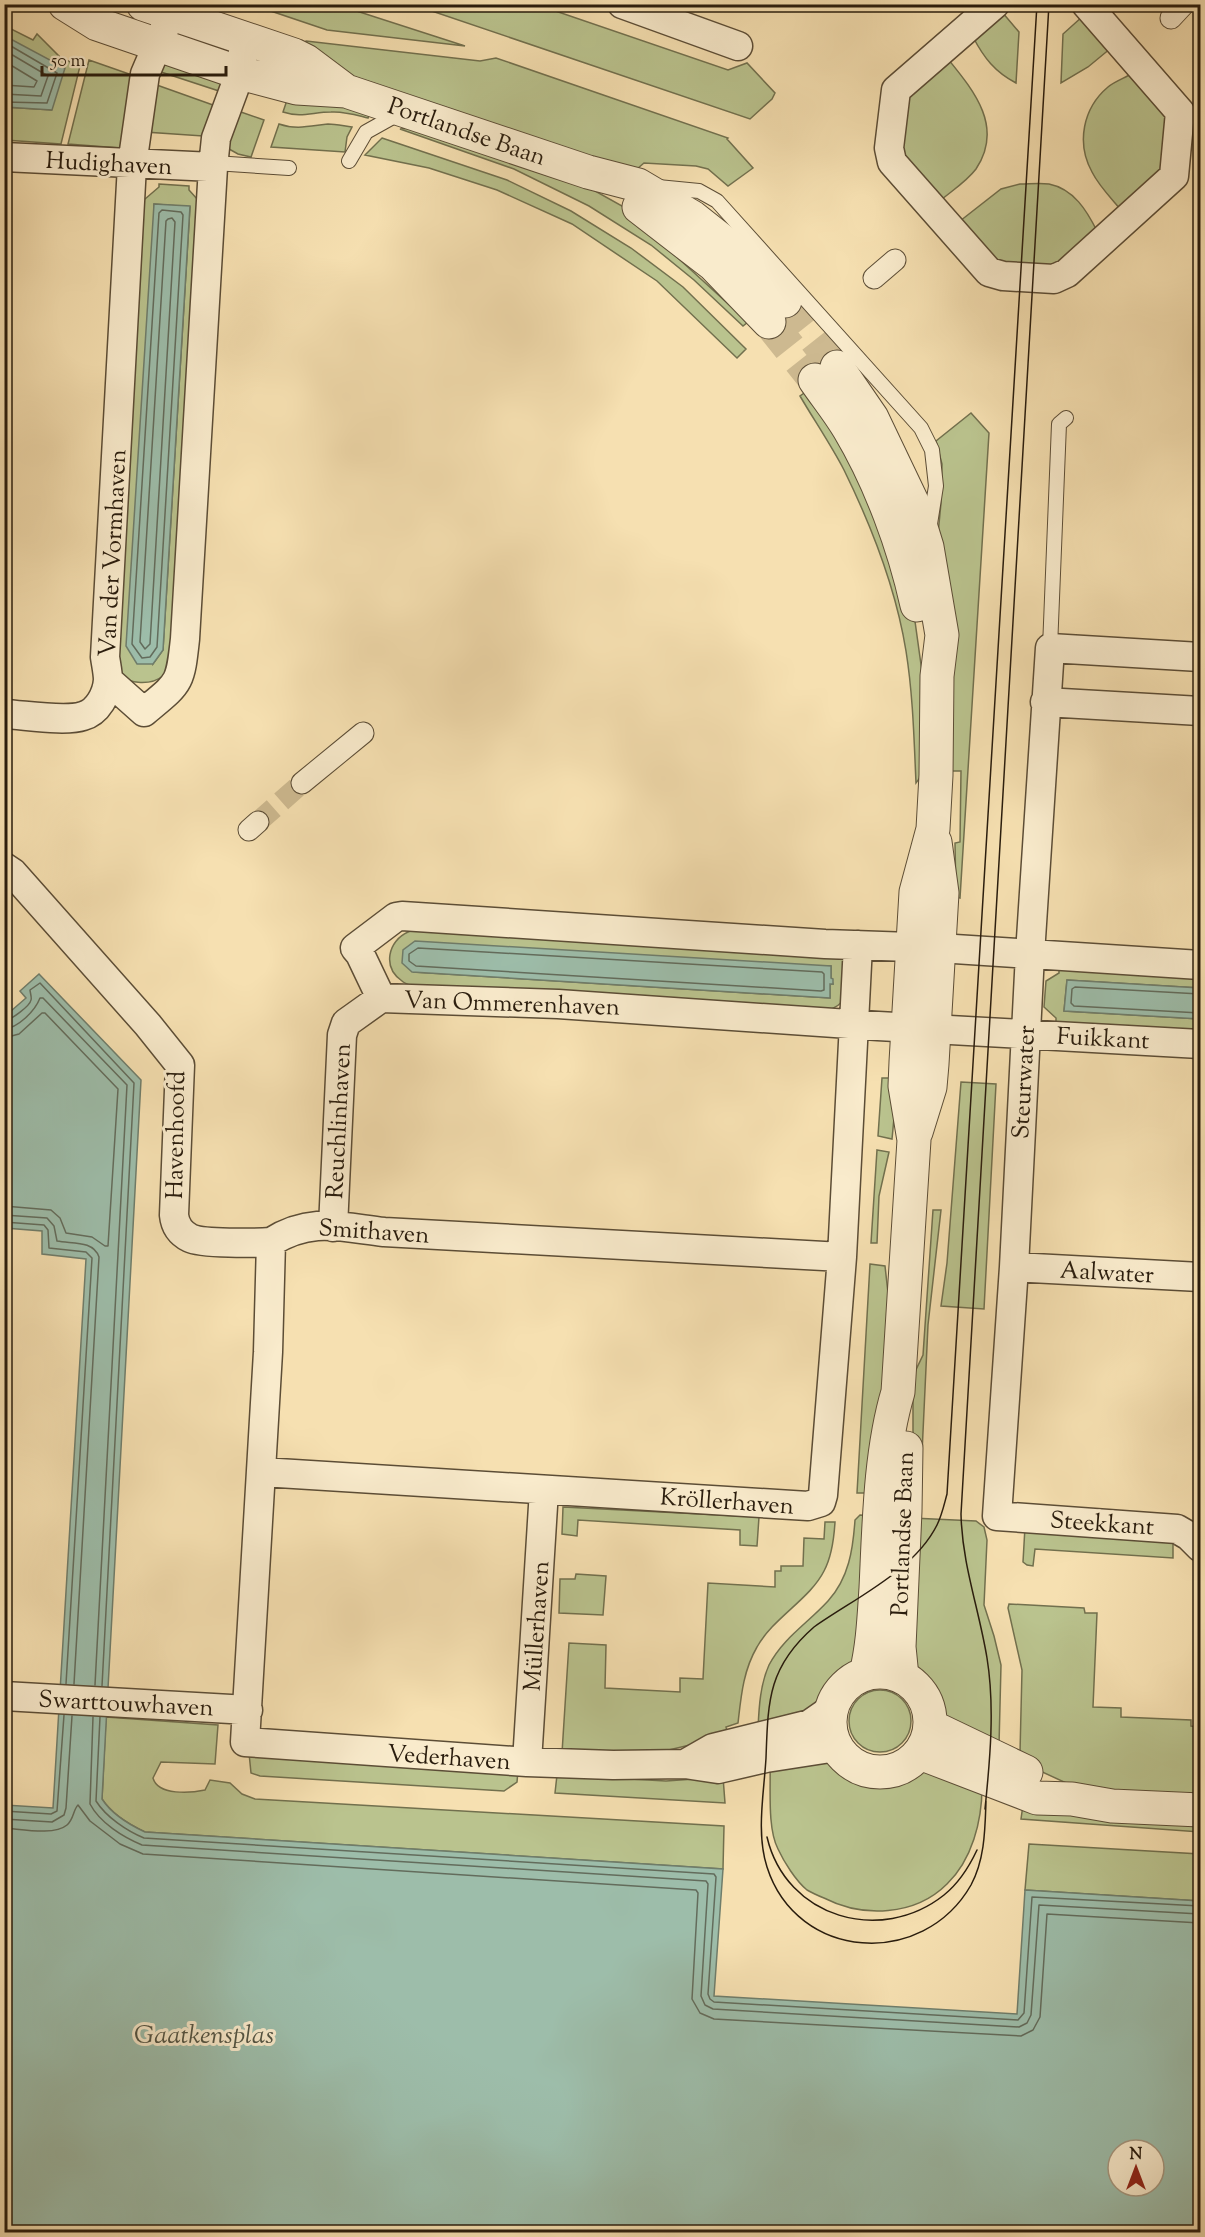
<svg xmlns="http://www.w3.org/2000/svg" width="1205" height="2237" viewBox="0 0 1205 2237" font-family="'Sorts Mill Goudy',serif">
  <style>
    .green { fill: #bac38e; stroke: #72704e; stroke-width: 1.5; fill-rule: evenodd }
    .water { fill: #9dbdaa; stroke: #6f7d6b; stroke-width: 1.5; fill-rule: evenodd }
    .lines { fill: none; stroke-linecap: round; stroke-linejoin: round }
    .shore { stroke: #636c5c; stroke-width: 1.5 }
    .pedestrian-tunnel { stroke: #cdb990; stroke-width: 21; stroke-dasharray: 21 10; stroke-linecap: butt }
    .tertiary-tunnel { stroke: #cdb990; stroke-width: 33; stroke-dasharray: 33 16; stroke-linecap: butt }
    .service-casing { stroke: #5c4d36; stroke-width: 16 }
    .pedestrian-casing { stroke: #5c4d36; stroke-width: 23 }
    .minor-casing { stroke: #5c4d36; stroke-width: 31 }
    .tertiary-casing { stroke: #5c4d36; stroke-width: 35 }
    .service { stroke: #f9ebcc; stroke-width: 14 }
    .pedestrian { stroke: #f9ebcc; stroke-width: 21 }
    .minor { stroke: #f9ebcc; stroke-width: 28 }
    .tertiary { stroke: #f9ebcc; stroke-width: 33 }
    .tram { stroke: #291c0d; stroke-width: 1.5 }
    .labels { text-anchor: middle; stroke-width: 6; stroke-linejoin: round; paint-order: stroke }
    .street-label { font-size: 24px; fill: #291c0d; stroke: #f9ebcc }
    .water-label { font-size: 26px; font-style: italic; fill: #525444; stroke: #f9ebcc }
  </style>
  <rect width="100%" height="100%" fill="#f6e0b1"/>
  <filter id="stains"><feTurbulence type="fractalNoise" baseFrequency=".00333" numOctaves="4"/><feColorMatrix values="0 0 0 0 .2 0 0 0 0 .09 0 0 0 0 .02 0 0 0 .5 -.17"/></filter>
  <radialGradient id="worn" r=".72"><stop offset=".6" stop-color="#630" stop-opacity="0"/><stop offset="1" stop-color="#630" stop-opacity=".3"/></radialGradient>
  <!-- green -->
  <path class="green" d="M 253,5 L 338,5 L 465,46 L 327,30 Z
    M 414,5 L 538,5 L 728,70 L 747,63 L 775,93 L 772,99 L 750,119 Z
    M 1002,12 L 1019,32 L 1016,83 C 995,72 984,58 973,37 Z
    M 1083,16 L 1111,48 L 1088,67 L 1061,83 L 1063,34 Z
    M 5,19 L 10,21 L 7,27 L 33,40 L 37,34 L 61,58 L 80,66 L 61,144 L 5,140 L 4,107 L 51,110 L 9,38 L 5,36 Z
    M 306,41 L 480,61 L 496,58 L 728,138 L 727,139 L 753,168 L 728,186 L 708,169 L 696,166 L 644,163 L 630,175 L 341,76 L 303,50 Z
    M 948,59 C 974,91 1004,127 976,169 C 967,181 953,190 941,200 L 901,155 L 905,98 Z
    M 89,60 L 132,75 L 120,148 L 68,144 Z
    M 162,64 L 228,76 L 222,92 L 158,71 Z
    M 1133,73 L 1169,115 L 1164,171 L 1121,210 C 1111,198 1099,186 1092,172 C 1076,143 1083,108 1108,87 C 1115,81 1125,78 1133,73 Z
    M 154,84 L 213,105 L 203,136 L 145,132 Z
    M 289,94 L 371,111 L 368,118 C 356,115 344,111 331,112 C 313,112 301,118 283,112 Z
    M 238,111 L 264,120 L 251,157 L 238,154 L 229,149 L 227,131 Z
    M 279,124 C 296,130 310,126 328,124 C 336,124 344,126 352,127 L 347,137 L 345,152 L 271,147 Z
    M 411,128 L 579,182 L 640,216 L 667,248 L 748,322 L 743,326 L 694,280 L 651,245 L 589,206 L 514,169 L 400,129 Z
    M 382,138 L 507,180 L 571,211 L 631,248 L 683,287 L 746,349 L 737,358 L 657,281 L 572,224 L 497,190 L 429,168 L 365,155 Z
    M 159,184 L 189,186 L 189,190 L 198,200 L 176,656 C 172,662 169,672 163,676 C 152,685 129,685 119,674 C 116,671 114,665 112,661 L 140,198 L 145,199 L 159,187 ZM 154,204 L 190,207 L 163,650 L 153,664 Z
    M 1020,184 C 1029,184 1040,183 1049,184 C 1074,189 1087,211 1097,231 L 1055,268 L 999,265 L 960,221 L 1001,189 Z
    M 813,387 L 834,417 L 913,607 L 923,679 L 922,775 L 916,783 C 914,739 913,695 906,651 C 896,589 872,527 844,470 C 831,445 814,420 800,396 Z
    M 971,413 L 989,433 L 960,898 L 956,897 L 955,843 L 960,842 L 961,771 L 948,771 L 936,555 L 941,503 L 942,464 L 936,441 Z
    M 427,928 L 837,953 L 846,963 C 845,987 853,1003 826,1011 L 415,987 C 411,985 405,984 402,981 C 382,967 388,941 408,932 C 413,929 421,929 427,928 ZM 831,966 L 831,978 L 833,984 L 830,984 L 830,998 L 413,972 Z
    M 1059,965 L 1200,974 L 1200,988 L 1067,980 L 1064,1011 L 1200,1019 L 1200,1034 L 1056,1025 L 1056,1018 L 1044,1007 L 1046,981 L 1059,973 Z
    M 882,1078 L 891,1078 L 894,1118 L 892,1139 L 878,1136 Z
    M 961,1082 L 996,1084 L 984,1309 L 941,1306 L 947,1263 Z
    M 877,1150 L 889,1152 L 879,1196 L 877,1243 L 871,1243 Z
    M 933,1210 L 941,1210 L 928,1325 L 920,1496 L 913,1496 L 913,1376 L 923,1355 Z
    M 870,1264 L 885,1266 L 891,1320 L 875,1493 L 857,1493 Z
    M 563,1507 L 759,1517 L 757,1546 L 740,1545 L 740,1530 L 578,1520 L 577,1536 L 562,1534 Z
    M 860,1515 L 873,1516 L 854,1665 L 833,1684 L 816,1708 L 758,1728 C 759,1708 760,1685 769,1665 C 783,1638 808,1623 828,1601 C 849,1578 853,1549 855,1520 Z
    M 912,1518 L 976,1521 L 984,1527 L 987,1540 L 984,1605 L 994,1636 L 1001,1665 L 999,1745 L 940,1716 C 932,1695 927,1680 910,1665 Z
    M 825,1522 L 835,1522 C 834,1539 832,1556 824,1571 C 810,1599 773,1618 757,1647 C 743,1671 741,1697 738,1723 L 726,1727 L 728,1736 L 656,1753 L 562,1753 L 569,1643 L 606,1645 L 605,1688 L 680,1692 L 680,1678 L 703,1679 L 708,1583 L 775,1587 L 775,1571 L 781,1571 L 781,1566 L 803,1566 L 804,1538 L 824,1539 Z
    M 1025,1527 L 1173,1536 L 1173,1558 L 1035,1549 L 1033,1566 L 1027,1565 L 1023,1562 Z
    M 576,1574 L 606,1576 L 603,1615 L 559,1613 L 560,1579 L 575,1579 Z
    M 1009,1604 L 1084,1608 L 1085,1613 L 1097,1613 L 1093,1707 L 1121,1708 L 1121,1717 L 1191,1720 L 1191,1726 L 1200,1727 L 1200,1799 L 1075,1787 L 1027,1765 L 1020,1753 L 1022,1670 L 1008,1608 Z
    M849 1721a31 31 0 1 1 62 0a31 31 0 1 1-62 0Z
    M 106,1717 L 218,1725 L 215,1764 L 161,1762 L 153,1778 C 158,1796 191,1793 205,1790 L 210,1780 L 230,1783 L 242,1794 L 255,1799 L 724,1826 L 723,1869 L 145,1832 C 130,1825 111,1813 102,1799 Z
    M 249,1753 L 518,1771 L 517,1782 L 504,1791 L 260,1776 L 251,1773 Z
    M 827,1759 L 866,1778 L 893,1779 L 923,1771 L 982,1787 C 982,1821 972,1860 947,1884 C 915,1916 863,1918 824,1898 C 819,1896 812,1893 807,1890 C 796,1881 784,1862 778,1849 C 767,1828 771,1787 770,1763 Z
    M 557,1775 L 666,1781 L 723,1777 L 725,1803 L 555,1793 Z
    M 1023,1805 L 1200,1824 L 1200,1832 L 1021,1819 Z
    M 1029,1844 L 1200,1854 L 1200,1901 L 1025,1890 Z"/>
  <!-- water -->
  <path class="water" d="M 5,36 L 65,68 L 52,110 L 5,107 Z
    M 154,204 L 190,206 L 163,650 L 153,664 L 137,664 L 126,646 Z
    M 415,941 L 831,966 L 831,978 L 833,979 L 833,984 L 830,984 L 830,998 L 412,972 L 402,963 L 403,950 Z
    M 39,974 L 141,1080 L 102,1799 C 111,1813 130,1825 145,1832 L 723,1869 L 714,1996 L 1017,2014 L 1025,1890 L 1200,1901 L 1200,2232 L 5,2232 L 5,1805 L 53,1808 L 86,1259 L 42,1254 L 42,1231 L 5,1228 L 4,1017 L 26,998 L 20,991 ZM 1118,2150 L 1154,2150 L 1154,2186 L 1118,2186 Z
    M 1067,980 L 1200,988 L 1200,1019 L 1064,1011 Z"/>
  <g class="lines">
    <!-- shore -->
    <path class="shore" d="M 4,42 L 57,73 L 47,103 L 4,102
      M 4,50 L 48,76 L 41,96 L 4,94
      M 4,61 L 37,81 L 34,87 L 4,85
      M 162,210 L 181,212 L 183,215 L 157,647 L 150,657 L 142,658 L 132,644 L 159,213 Z
      M 172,218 L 175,222 L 150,644 L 145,649 L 140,642 L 166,221 L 168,219 Z
      M 418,948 L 822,972 L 824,974 L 824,990 L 821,991 L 416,966 L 409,961 L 409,954 Z
      M 1200,994 L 1075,987 L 1072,989 L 1071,1003 L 1074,1006 L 1200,1013
      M 4,1021 C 11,1020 30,1006 31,1000 C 32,998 30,992 30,990 L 40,983 L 134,1083 L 102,1686
      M 4,1029 C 18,1028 35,1011 40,998 L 43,998 L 127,1085 L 95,1685
      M 4,1038 L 19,1034 L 42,1013 L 45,1013 L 118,1089 L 108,1246 L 105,1246 L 92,1237 L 66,1233 L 60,1218 L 51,1210 L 4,1206
      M 4,1215 L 47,1218 L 54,1226 L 57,1241 C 72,1244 93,1240 99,1257 L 74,1684
      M 4,1222 L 44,1225 L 48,1230 L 49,1248 L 86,1252 L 92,1258 L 66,1684
      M 93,1717 L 90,1804 C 100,1823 123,1837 142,1845 L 706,1881 L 708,1884 L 701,1996 L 705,2005 L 713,2009 L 1019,2027 L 1027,2023 L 1031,2015 L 1039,1905 L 1200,1914
      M 100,1717 L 96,1801 C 106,1817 127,1831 144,1838 L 714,1874 L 716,1877 L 708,1994 L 710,1999 L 714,2002 L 1018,2020 L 1024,2013 L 1032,1897 L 1200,1906
      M 4,1811 L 51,1814 L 57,1811 L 64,1715
      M 4,1819 L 52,1822 L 64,1815 L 66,1808 L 72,1716
      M 4,1828 C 21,1829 54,1836 67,1825 C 74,1819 73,1810 78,1805 L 90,1821 L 120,1844 L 143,1854 L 696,1890 L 698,1893 L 692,1999 L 700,2013 L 714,2019 L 1021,2036 L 1033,2030 L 1040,2017 L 1047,1914 L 1200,1923"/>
    <!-- pedestrian-tunnel -->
    <path class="pedestrian-tunnel" d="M 258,822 L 302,783"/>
    <!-- tertiary-tunnel -->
    <path class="tertiary-tunnel" d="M 785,301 L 837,367
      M 769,322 L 815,380"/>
    <defs>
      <path id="service" d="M 349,161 L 366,132 L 400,113
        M 214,163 L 289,168
        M 658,187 L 699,191 L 717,201 L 921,428 L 932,450 L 936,486 L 930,524
        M 1050,648 L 1059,424 L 1066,418"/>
      <path id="pedestrian" d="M 1171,18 L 1184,4
        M 874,278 L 895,260
        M 302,783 L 363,733
        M 249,830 L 258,822"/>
      <path id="minor" d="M 622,4 L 738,46
        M 995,4 L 896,90 L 889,148 L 892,162 L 989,272 L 1003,276 L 1054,279 L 1067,273 L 1174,176 L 1180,112 L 1086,4
        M 4,157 L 213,167
        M 1200,657 L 1050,648 L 1030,954 L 1014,1267 L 997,1516 L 1177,1529 L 1189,1536 L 1200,1547
        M 108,680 L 144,712 C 180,682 180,685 185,639 L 213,167 L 216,138 L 240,73 L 245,38
        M 1045,702 L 1200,711
        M 4,714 C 25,715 65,722 83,716 C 98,712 107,694 108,680 C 108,673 106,664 105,657 L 132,165 L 145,74 L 166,25
        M 4,867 L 13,873 L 148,1025 L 180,1065 L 174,1215 C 175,1225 180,1233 190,1238 C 202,1244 255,1243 271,1242
        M 1200,965 L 939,948 L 825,944 L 402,916 L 396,917 L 355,948 L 360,954 L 381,998 L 558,1004 L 878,1026 L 1200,1044
        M 333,1227 L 342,1035 L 346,1023 L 381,998
        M 1014,1267 L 1200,1277
        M 262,1472 L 808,1506 L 821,1502 L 823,1495 L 842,1257 L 858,945
        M 4,1696 L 248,1710
        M 837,1747 L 766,1758 L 718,1769 L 685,1764 L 613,1765 L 527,1762 L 245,1742 L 268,1352 L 271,1242 C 311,1217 340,1227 384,1232 L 842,1257
        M 527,1762 L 544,1490
        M 685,1764 L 713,1748 L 810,1724 L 833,1708"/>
      <path id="tertiary" d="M 65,4 L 97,24 L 240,73 L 297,88 L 346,91 L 588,172 L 638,185 L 692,217 L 730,247 L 785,301
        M 143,4 L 294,55 L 306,61 L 346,91
        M 639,207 L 714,265 L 769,322
        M 837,367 L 872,418 L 915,508 L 927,547 L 942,635 L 937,676 L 936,775 L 933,829 L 916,892 L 906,1062 L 905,1086 L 914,1140 L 898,1392 C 880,1452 879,1525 876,1588 C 874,1617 873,1645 866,1674
        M 815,380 C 826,396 839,412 849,429 C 880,481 904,546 917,605
        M 916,1132 L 930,1087 L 932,1064 L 942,893 L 935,842
        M830 1722a50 50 0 1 1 100 0a50 50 0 1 1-100 0Z
        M 902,1677 L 899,1647 L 905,1511 L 906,1448
        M 930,1726 L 1026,1772
        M 920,1753 L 1037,1798 L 1072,1799 L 1112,1806 L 1200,1810"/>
    </defs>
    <!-- service casing -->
    <use href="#service" class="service-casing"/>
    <!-- pedestrian casing -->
    <use href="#pedestrian" class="pedestrian-casing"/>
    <!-- minor casing -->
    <use href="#minor" class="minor-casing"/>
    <!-- tertiary casing -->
    <use href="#tertiary" class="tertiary-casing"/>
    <!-- service -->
    <use href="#service" class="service"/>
    <!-- pedestrian -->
    <use href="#pedestrian" class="pedestrian"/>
    <!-- minor -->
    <use href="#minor" class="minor"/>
    <!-- tertiary -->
    <use href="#tertiary" class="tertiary"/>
    <!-- tram -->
    <path class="tram" d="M 986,1801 C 985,1829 985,1859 971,1885 C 923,1969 797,1961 767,1867 C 756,1833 764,1793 766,1758 C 768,1701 768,1667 814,1627 C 855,1598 914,1571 937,1525 C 942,1515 944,1505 947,1494 L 1037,4
      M 985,1809 C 990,1760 995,1707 987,1658 C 979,1609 962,1564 961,1514 L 1049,4
      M 767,1837 C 786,1918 881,1945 944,1895 C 959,1883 969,1867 977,1850"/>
  </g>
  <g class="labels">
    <!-- street labels -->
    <g class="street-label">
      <text transform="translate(467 131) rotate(19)" y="8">Portlandse Baan</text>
      <text transform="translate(109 163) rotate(3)" y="8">Hudighaven</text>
      <text transform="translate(112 553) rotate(-87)" y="8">Van der Vormhaven</text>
      <text transform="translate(512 1003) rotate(2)" y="8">Van Ommerenhaven</text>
      <text transform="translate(1103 1038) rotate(3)" y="8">Fuikkant</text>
      <text transform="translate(1023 1082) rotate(-87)" y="8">Steurwater</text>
      <text transform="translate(338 1121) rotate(-87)" y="8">Reuchlinhaven</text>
      <text transform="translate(175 1135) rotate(-89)" y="8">Havenhoofd</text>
      <text transform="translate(374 1231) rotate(4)" y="8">Smithaven</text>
      <text transform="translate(1107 1272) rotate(3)" y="8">Aalwater</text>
      <text transform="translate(727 1501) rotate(4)" y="8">Kröllerhaven</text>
      <text transform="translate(1102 1523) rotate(4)" y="8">Steekkant</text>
      <text transform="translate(902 1534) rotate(-88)" y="8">Portlandse Baan</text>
      <text transform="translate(536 1626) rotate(-86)" y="8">Müllerhaven</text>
      <text transform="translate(126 1703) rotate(3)" y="8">Swarttouwhaven</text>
      <text transform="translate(449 1757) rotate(4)" y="8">Vederhaven</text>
    </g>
    <!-- water labels -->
    <g class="water-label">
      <text x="204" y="2043">Gaatkensplas</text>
    </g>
  </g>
  <!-- margin -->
  <rect width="1205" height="2237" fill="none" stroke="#f6e0b1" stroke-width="24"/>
  <rect x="6" y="6" width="1193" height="2225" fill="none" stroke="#291c0d" stroke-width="3"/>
  <rect x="12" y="12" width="1181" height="2213" fill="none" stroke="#291c0d" stroke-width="1.5"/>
  <!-- north arrow -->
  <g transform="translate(1136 2168)"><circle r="28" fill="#f9ebcc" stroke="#a69880" stroke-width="1.5"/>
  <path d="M0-4.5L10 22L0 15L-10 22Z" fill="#8f2418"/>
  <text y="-9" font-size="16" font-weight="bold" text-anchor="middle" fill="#291c0d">N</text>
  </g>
  <!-- scale -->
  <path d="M42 66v9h184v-9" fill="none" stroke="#291c0d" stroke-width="3"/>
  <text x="51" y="66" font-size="18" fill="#291c0d" stroke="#f9ebcc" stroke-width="4.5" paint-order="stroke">50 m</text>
  <rect width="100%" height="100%" filter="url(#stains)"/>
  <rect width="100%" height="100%" fill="url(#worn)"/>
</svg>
